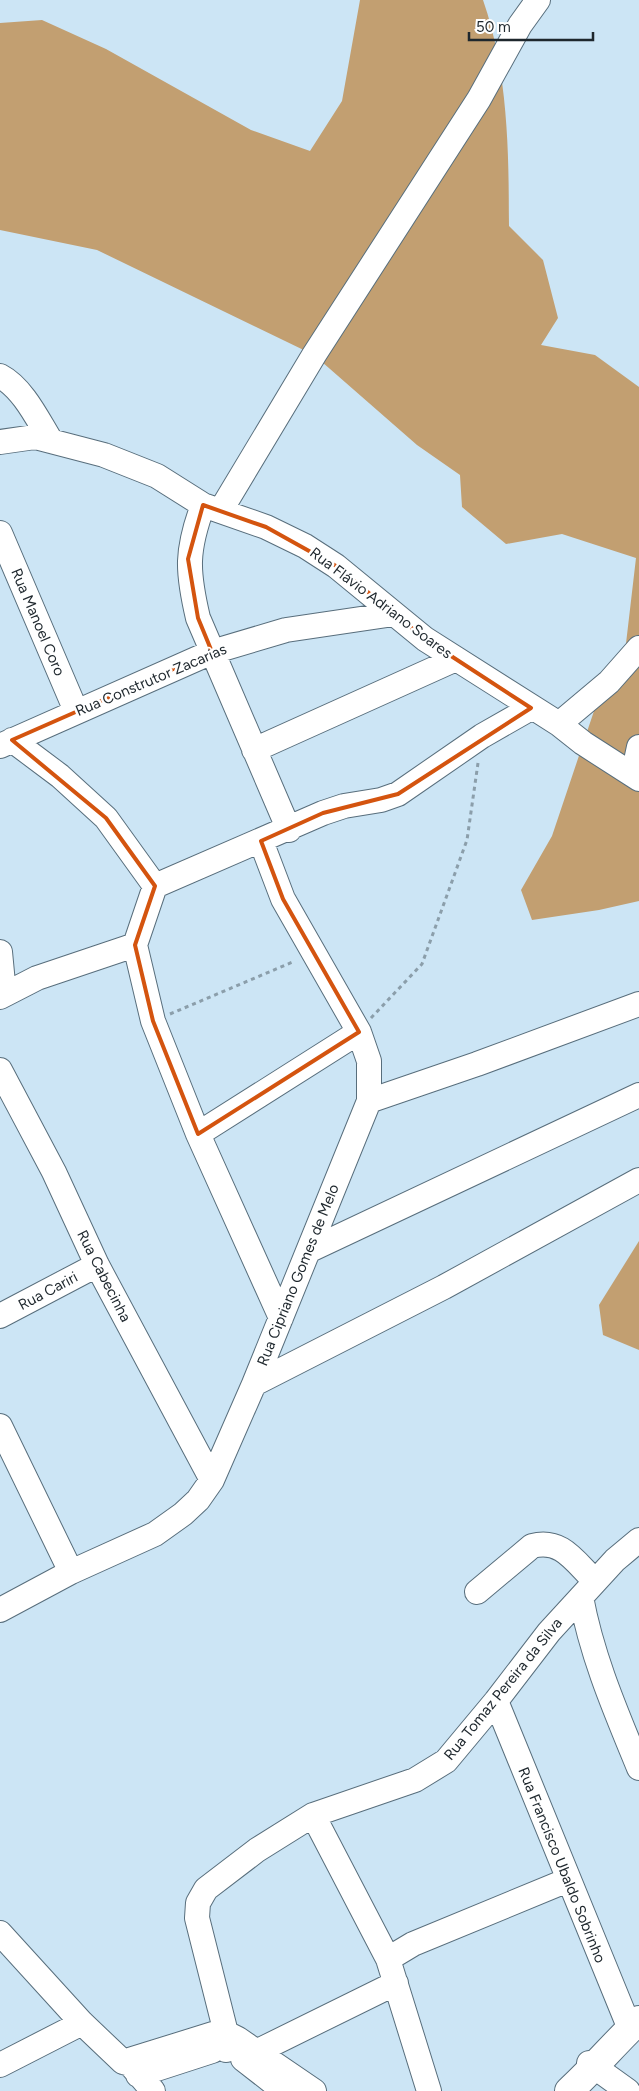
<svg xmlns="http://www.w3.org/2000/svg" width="639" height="2091" viewBox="0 0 639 2091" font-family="Figtree,sans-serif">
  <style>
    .water { fill: #c29f71 }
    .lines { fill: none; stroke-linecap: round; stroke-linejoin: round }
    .minor-casing { stroke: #586e7c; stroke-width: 26 }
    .major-casing { stroke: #586e7c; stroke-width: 30 }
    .path { stroke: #8b9eaa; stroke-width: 3; stroke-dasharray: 4 4; stroke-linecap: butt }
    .minor { stroke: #fff; stroke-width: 24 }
    .major { stroke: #fff; stroke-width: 28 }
    .marked { fill: none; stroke: #d4540f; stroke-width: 4; stroke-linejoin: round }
    .labels { text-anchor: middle; stroke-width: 5; stroke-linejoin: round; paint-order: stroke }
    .street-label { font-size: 15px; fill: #1e272d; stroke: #fff }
  </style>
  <rect width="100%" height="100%" fill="#cce5f5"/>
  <!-- water -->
  <path class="water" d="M 360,0 L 483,0 C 508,72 509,151 509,226 L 543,260 L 558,318 L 541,345 L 595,355 L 639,387 L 639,901 L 599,910 L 532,920 L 521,890 L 552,836 L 594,711 L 625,652 L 636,558 L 562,534 L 506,544 L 462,507 L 460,475 L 417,445 L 314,355 L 97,250 L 0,230 L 0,23 L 42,20 L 106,49 L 251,130 L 310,151 L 342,101 Z
    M 639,1241 L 639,1350 L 603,1335 L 599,1305 Z"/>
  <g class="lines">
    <defs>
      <path id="minor" d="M 0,376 C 23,388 38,420 51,441
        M 0,442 L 35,437 L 104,455 L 157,476 L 203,505 L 266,527 L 305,546 L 336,566 L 425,639 L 559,724 L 583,743 L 639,779
        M 203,505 C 186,551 187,571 198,618 L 289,830
        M 221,510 L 314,355 L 479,99 L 520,25 L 538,0
        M 0,533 L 76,711
        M 559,724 L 609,682 L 639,648
        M 12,740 L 60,776 L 106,818 L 155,886
        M 0,746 L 212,652 L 286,630 L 394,614
        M 254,750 L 456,659
        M 633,775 L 639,747
        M 135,945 L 155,886 L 323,813 L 344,806 L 381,800 L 398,794 L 482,736 L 531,708
        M 135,945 L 153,1021 L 198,1134 L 281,1318
        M 0,952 L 4,994
        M 0,997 L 37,978 L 135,945
        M 0,1070 L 54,1172 L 97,1265 L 212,1480
        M 369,1101 L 477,1064 L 639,1004
        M 198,1134 L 359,1032
        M 308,1251 L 639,1095
        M 0,1316 L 97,1265
        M 254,1384 L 444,1287 L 639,1180
        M 0,1426 L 71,1572
        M 477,1592 L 532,1546 C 562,1538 575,1562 595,1581
        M 581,1597 C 592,1657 616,1712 639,1768
        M 0,1610 L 71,1572 L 155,1534 L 183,1514 L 198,1500 L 212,1480 L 254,1384 L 369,1101 L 369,1061 L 359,1032 L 283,899 L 261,841
        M 496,1701 L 630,2029
        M 313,1815 L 388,1959 L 429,2091
        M 0,1933 L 82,2023 L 123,2062 L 130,2064 L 153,2091
        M 388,1959 L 413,1944 L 568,1880
        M 226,2050 L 226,2033 L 197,1918 L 198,1903 L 206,1889 L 257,1850 L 313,1815 L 415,1780 L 446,1761 L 496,1701 L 549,1632 L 615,1560 L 639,1540
        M 243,2059 L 284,2091
        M 249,2059 L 258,2051 L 396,1983
        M 123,2062 L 213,2034 L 226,2033 L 238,2039 L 314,2091
        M 589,2063 L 628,2091
        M 0,2065 L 82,2023
        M 138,2075 L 212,2051"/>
      <path id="major" d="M 569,2091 C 594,2068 615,2043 639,2020"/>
    </defs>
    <!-- minor casing -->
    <use href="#minor" class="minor-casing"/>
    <!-- major casing -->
    <use href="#major" class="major-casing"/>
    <!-- path -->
    <path class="path" d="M 170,1014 L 295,961
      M 371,1018 L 422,964 L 467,840 L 478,763"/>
    <!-- minor -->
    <use href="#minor" class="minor"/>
    <!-- major -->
    <use href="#major" class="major"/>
  </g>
  <!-- marked area -->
  <path class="marked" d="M 203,505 L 266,527 L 336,566 L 425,639 L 531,708 L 398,794 L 323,813 L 261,841 L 283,899 L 359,1032 L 198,1134 L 153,1021 L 135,945 L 155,886 L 106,818 L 12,740 L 212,652 L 198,618 L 188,559 Z"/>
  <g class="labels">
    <!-- street labels -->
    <g class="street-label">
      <text transform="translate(381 603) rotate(37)" y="5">Rua Flávio Adriano Soares</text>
      <text transform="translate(38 622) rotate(67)" y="5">Rua Manoel Coro</text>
      <text transform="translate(151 680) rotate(-23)" y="5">Rua Construtor Zacarias</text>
      <text transform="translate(298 1275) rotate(-68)" y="5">Rua Cipriano Gomes de Melo</text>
      <text transform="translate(104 1276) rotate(63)" y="5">Rua Cabecinha</text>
      <text transform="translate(48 1291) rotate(-28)" y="5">Rua Cariri</text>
      <text transform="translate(503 1689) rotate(-51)" y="5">Rua Tomaz Pereira da Silva</text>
      <text transform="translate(562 1865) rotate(68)" y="5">Rua Francisco Ubaldo Sobrinho</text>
    </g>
  </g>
  <!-- scale -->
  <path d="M469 32v8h124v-8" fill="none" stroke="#1e272d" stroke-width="2.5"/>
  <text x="476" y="32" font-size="15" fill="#1e272d" stroke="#ffffff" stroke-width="4" paint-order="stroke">50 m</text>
</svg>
